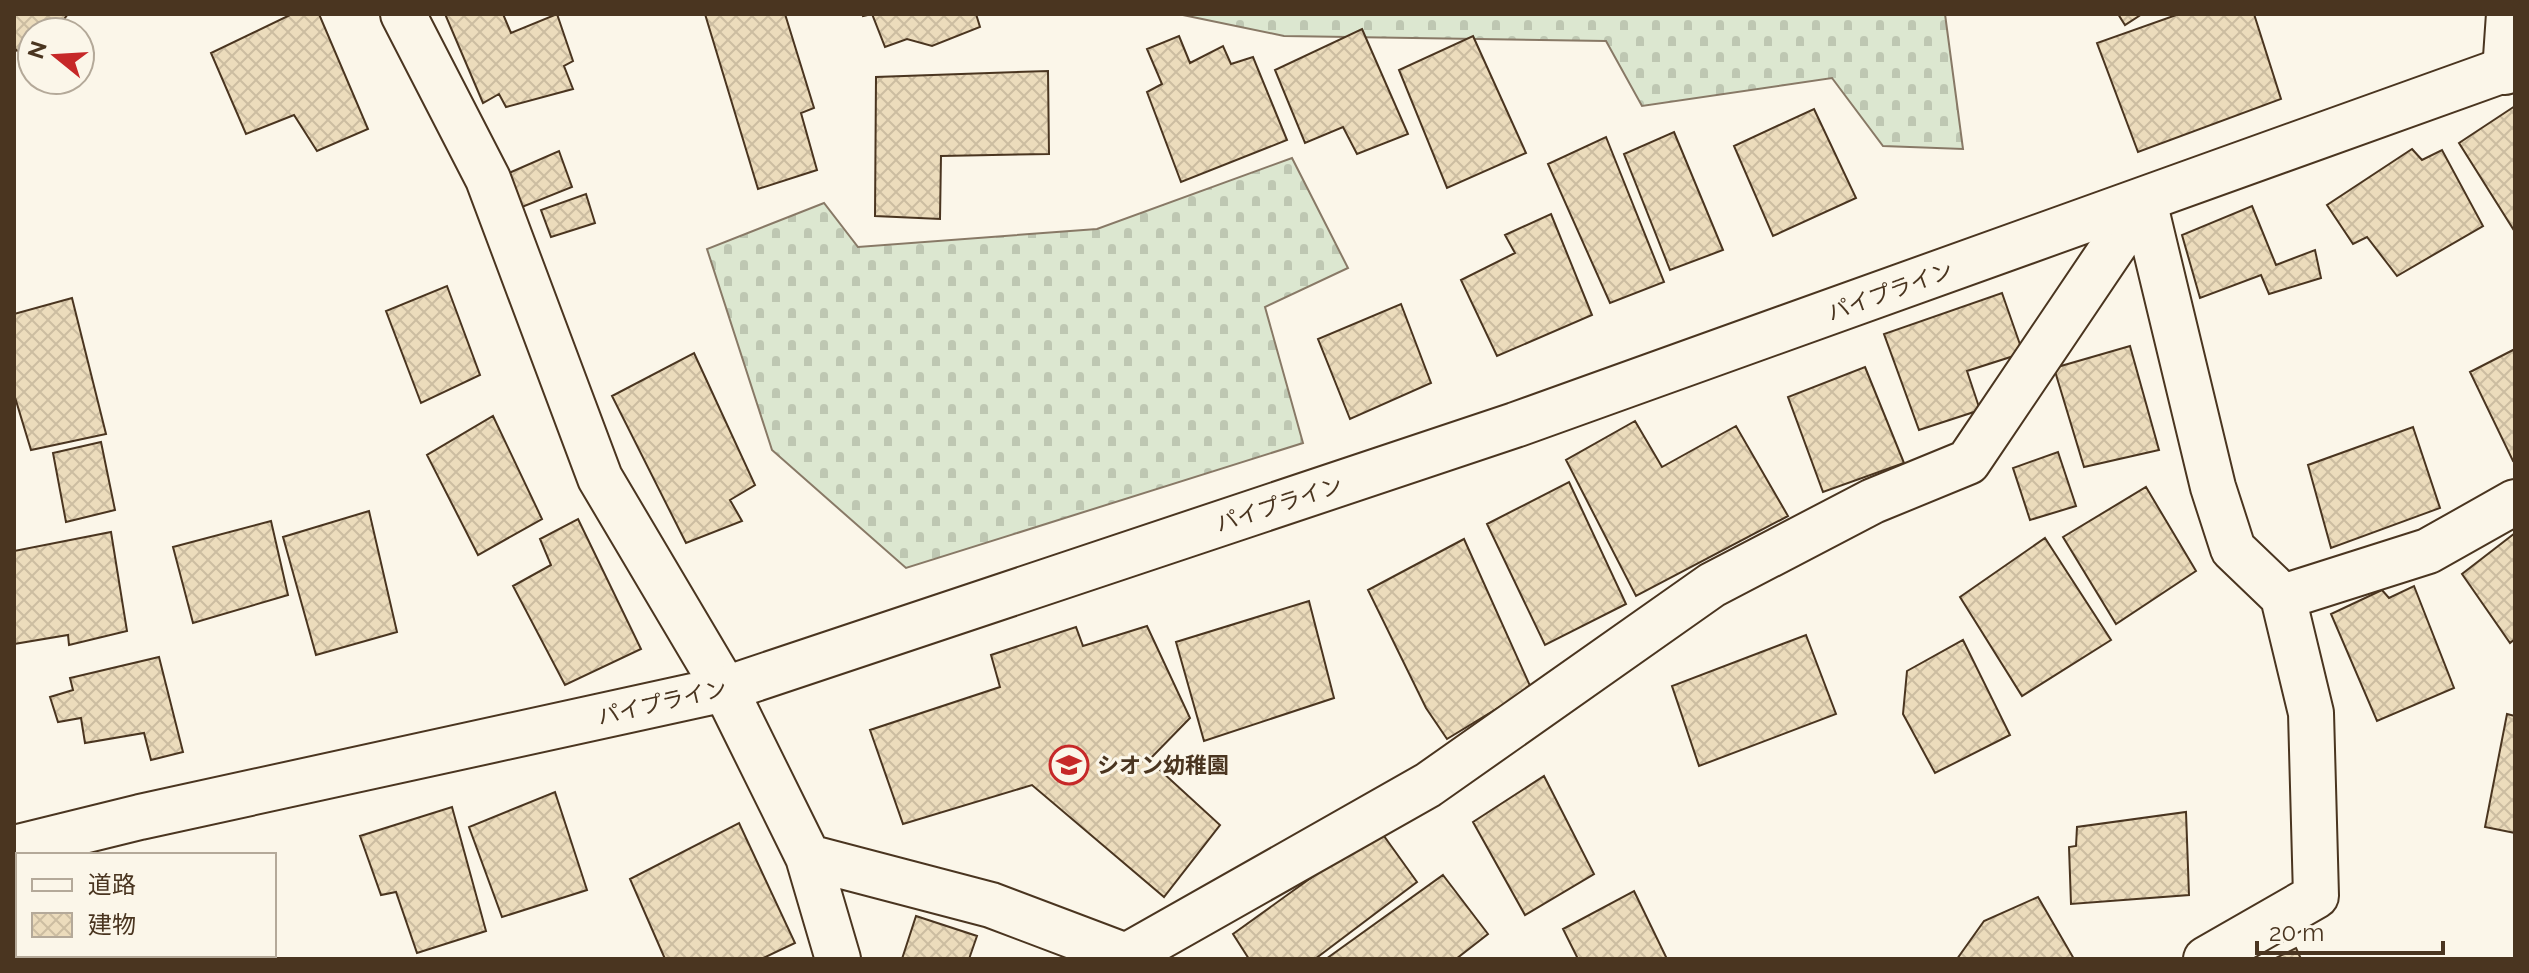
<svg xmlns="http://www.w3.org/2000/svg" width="2529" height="973" viewBox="0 0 2529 973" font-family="Raleway,'Noto Sans JP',sans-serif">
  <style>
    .cemetery { fill: url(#cemetery-stones); stroke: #887966; stroke-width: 2 }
    .building { fill: url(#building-cross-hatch); stroke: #4a3520; stroke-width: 2 }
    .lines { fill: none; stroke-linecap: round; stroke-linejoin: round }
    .street-casing { stroke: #4a3520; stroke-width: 48 }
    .secondary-casing { stroke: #4a3520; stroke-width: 48 }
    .street { stroke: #fbf6e9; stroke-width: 44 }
    .secondary { stroke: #fbf6e9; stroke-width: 44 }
    .labels { text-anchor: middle; stroke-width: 6; stroke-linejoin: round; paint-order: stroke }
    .street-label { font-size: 22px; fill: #4a3520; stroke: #fbf6e9 }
    .poi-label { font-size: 22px; font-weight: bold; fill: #4a3520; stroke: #fbf6e9; text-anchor: start }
  </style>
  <defs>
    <pattern id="cemetery-stones" width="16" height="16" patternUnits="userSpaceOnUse" patternTransform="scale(2)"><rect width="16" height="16" fill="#dce7d0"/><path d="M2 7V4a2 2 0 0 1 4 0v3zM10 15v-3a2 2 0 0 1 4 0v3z" fill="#bec7b2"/></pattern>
    <pattern id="building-cross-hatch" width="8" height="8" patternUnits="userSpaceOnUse" patternTransform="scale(2)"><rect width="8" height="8" fill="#ecdcbc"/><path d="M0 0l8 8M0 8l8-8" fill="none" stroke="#ccbda1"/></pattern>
  </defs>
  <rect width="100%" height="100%" fill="#fbf6e9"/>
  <!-- cemetery -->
  <path class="cemetery" d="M 1178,14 L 1945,14 L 1963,149 L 1883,146 L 1832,78 L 1642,106 L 1606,41 L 1284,36 Z
    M 1292,158 L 1348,268 L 1265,307 L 1303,443 L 906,568 L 772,450 L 707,249 L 824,203 L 858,247 L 1097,229 Z"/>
  <!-- building -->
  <path class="building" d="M 14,14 L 68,14 L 54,32 L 32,32 L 31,63 L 14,48 Z
    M 292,14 L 319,14 L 368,129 L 317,151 L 294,115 L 246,134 L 211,53 Z
    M 445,14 L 503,14 L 511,33 L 557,14 L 573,61 L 564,66 L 573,89 L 506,107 L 499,94 L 483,103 Z
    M 705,14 L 785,14 L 814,108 L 801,113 L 817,170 L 758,189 Z
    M 862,14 L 976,14 L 980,27 L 932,46 L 907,39 L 885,47 L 872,14 L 863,16 Z
    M 2118,14 L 2142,14 L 2125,25 Z
    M 2179,14 L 2254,14 L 2281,99 L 2138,152 L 2097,43 Z
    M 1362,29 L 1408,134 L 1357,154 L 1343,127 L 1305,143 L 1275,70 Z
    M 1179,36 L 1190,63 L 1223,46 L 1231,64 L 1253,57 L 1287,140 L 1181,182 L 1147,92 L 1162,84 L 1147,49 Z
    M 1473,36 L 1526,153 L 1447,188 L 1399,70 Z
    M 1048,71 L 1049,154 L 941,156 L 940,219 L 875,216 L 876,77 Z
    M 2515,106 L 2515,232 L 2459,143 Z
    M 1814,109 L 1856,198 L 1773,236 L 1734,146 Z
    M 1674,132 L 1723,250 L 1670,270 L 1624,154 Z
    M 1606,137 L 1664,282 L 1610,303 L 1548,164 Z
    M 2412,149 L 2422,160 L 2442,150 L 2483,226 L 2397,276 L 2367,237 L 2353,244 L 2327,205 Z
    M 559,151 L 572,187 L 522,207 L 509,173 Z
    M 586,194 L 595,223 L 551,237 L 541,210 Z
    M 2252,206 L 2276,265 L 2315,250 L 2321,278 L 2269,294 L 2261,275 L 2200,298 L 2182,235 Z
    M 1551,214 L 1592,315 L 1497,356 L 1461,280 L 1515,253 L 1505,235 Z
    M 447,286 L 480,375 L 421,403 L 386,311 Z
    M 2002,293 L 2023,353 L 1967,371 L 1980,410 L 1919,430 L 1884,334 Z
    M 72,298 L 106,434 L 31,450 L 14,394 L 14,314 Z
    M 1401,304 L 1431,383 L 1350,419 L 1318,339 Z
    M 2130,346 L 2159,450 L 2084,467 L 2054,368 Z
    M 2515,349 L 2515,460 L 2513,461 L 2470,372 Z
    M 694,353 L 755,485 L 730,500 L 742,521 L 686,543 L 612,396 Z
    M 1865,367 L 1904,463 L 1823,492 L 1788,397 Z
    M 493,416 L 542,519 L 478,555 L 427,455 Z
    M 1635,421 L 1662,467 L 1736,426 L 1788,516 L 1636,596 L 1566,460 Z
    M 2413,427 L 2440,508 L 2331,548 L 2308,465 Z
    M 101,442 L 115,510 L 66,522 L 53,453 Z
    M 2058,452 L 2076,506 L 2030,520 L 2013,468 Z
    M 1569,482 L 1626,604 L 1545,645 L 1487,524 Z
    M 2146,487 L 2196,571 L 2116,624 L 2063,537 Z
    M 369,511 L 397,632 L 316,655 L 283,537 Z
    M 578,519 L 641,649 L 565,685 L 513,586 L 551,565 L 540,539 Z
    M 271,521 L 288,595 L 193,623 L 173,547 Z
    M 111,532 L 127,631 L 69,645 L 68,635 L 14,644 L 14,551 Z
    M 2515,533 L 2515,639 L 2510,643 L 2462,574 Z
    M 2045,538 L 2111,640 L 2022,696 L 1960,597 Z
    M 1464,539 L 1531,688 L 1447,739 L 1426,708 L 1368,590 Z
    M 2414,586 L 2454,688 L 2377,721 L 2331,614 L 2382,590 L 2389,598 Z
    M 1309,601 L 1334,698 L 1204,741 L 1176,642 Z
    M 1147,626 L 1190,718 L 1149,760 L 1220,825 L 1164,897 L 1032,785 L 903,824 L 870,730 L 1000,687 L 991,655 L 1076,627 L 1083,646 Z
    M 1806,635 L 1836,714 L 1699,766 L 1672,686 Z
    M 1963,640 L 2010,735 L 1935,773 L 1903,714 L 1907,671 Z
    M 159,657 L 183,752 L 151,760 L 144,733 L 85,743 L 81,718 L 58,722 L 50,697 L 73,690 L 70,678 Z
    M 2507,714 L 2515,716 L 2515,833 L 2485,827 Z
    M 1544,776 L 1594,874 L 1525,915 L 1473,822 Z
    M 555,792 L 587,890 L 502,917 L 469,827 Z
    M 452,807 L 486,931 L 417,953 L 396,892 L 381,895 L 360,836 Z
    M 2186,812 L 2189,895 L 2071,904 L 2069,847 L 2076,846 L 2077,827 Z
    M 739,823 L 795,943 L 761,959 L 665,959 L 630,879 Z
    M 1379,829 L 1417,882 L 1315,959 L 1249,959 L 1233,934 Z
    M 1443,875 L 1488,934 L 1456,959 L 1326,959 Z
    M 1634,891 L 1667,959 L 1578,959 L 1563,929 Z
    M 2038,897 L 2074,959 L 1957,959 L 1984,921 Z
    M 916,916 L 977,936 L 969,959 L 902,959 Z
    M 2296,948 L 2301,959 L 2274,959 Z"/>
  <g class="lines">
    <defs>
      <path id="street" d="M 403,14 L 488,179 L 600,478 L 725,689 L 808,857 L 838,959
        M 2505,72 L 2509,14
        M 2144,201 L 2213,487 L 2233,549 L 2283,597 L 2428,551 L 2515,502
        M 14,848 L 140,817 L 725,689
        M 808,857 L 991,905 L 1134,959
        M 1121,959 L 1428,785 L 1712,585 L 1873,501 L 1968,462 L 2144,201
        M 2206,959 L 2316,896 L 2311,713 L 2283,597"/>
      <path id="secondary" d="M 725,689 L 1515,425 L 2515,66"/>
    </defs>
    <!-- street casing -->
    <use href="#street" class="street-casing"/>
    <!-- secondary casing -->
    <use href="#secondary" class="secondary-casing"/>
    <!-- street -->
    <use href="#street" class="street"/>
    <!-- secondary -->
    <use href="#secondary" class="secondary"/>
  </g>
  <!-- icons -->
  <defs>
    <symbol id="school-ring" viewBox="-11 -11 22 22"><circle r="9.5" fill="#fbf6e9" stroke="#c62828" stroke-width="1.5"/><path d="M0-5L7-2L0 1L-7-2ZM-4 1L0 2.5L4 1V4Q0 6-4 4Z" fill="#c62828"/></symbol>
  </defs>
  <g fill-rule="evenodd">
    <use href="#school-ring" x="1047" y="743" width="44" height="44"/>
  </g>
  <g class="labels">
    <!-- street labels -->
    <g class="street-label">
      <text transform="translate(1890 291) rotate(-20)" y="8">パイプライン</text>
      <text transform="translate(1279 504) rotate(-18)" y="8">パイプライン</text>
      <text transform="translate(662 702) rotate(-13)" y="8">パイプライン</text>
    </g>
    <!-- poi labels -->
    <g class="poi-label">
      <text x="1097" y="773">シオン幼稚園</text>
    </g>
  </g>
  <!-- border -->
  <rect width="2529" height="973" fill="none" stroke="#4a3520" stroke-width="32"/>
  <!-- legend -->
  <rect x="16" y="853" width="260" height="104" fill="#fbf6e9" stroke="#b4a999" stroke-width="2"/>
  <rect x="32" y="879" width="40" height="12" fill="#fbf6e9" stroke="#b4a999" stroke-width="2"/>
  <text x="88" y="893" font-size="24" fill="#4a3520">道路</text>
  <rect x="32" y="913" width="40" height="24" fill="url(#building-cross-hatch)" stroke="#b4a999" stroke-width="2"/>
  <text x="88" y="933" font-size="24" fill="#4a3520">建物</text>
  <!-- north arrow -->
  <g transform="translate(56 56) rotate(288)"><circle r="38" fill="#fbf6e9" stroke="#b4a999" stroke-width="2"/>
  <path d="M0-6L14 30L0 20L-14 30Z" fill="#c62828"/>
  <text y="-12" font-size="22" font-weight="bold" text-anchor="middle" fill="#4a3520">N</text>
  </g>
  <!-- scale -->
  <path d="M2257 941v12h186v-12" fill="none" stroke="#4a3520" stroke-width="4"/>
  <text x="2269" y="941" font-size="24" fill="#4a3520" stroke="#fbf6e9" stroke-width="6" paint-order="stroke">20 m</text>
</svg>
